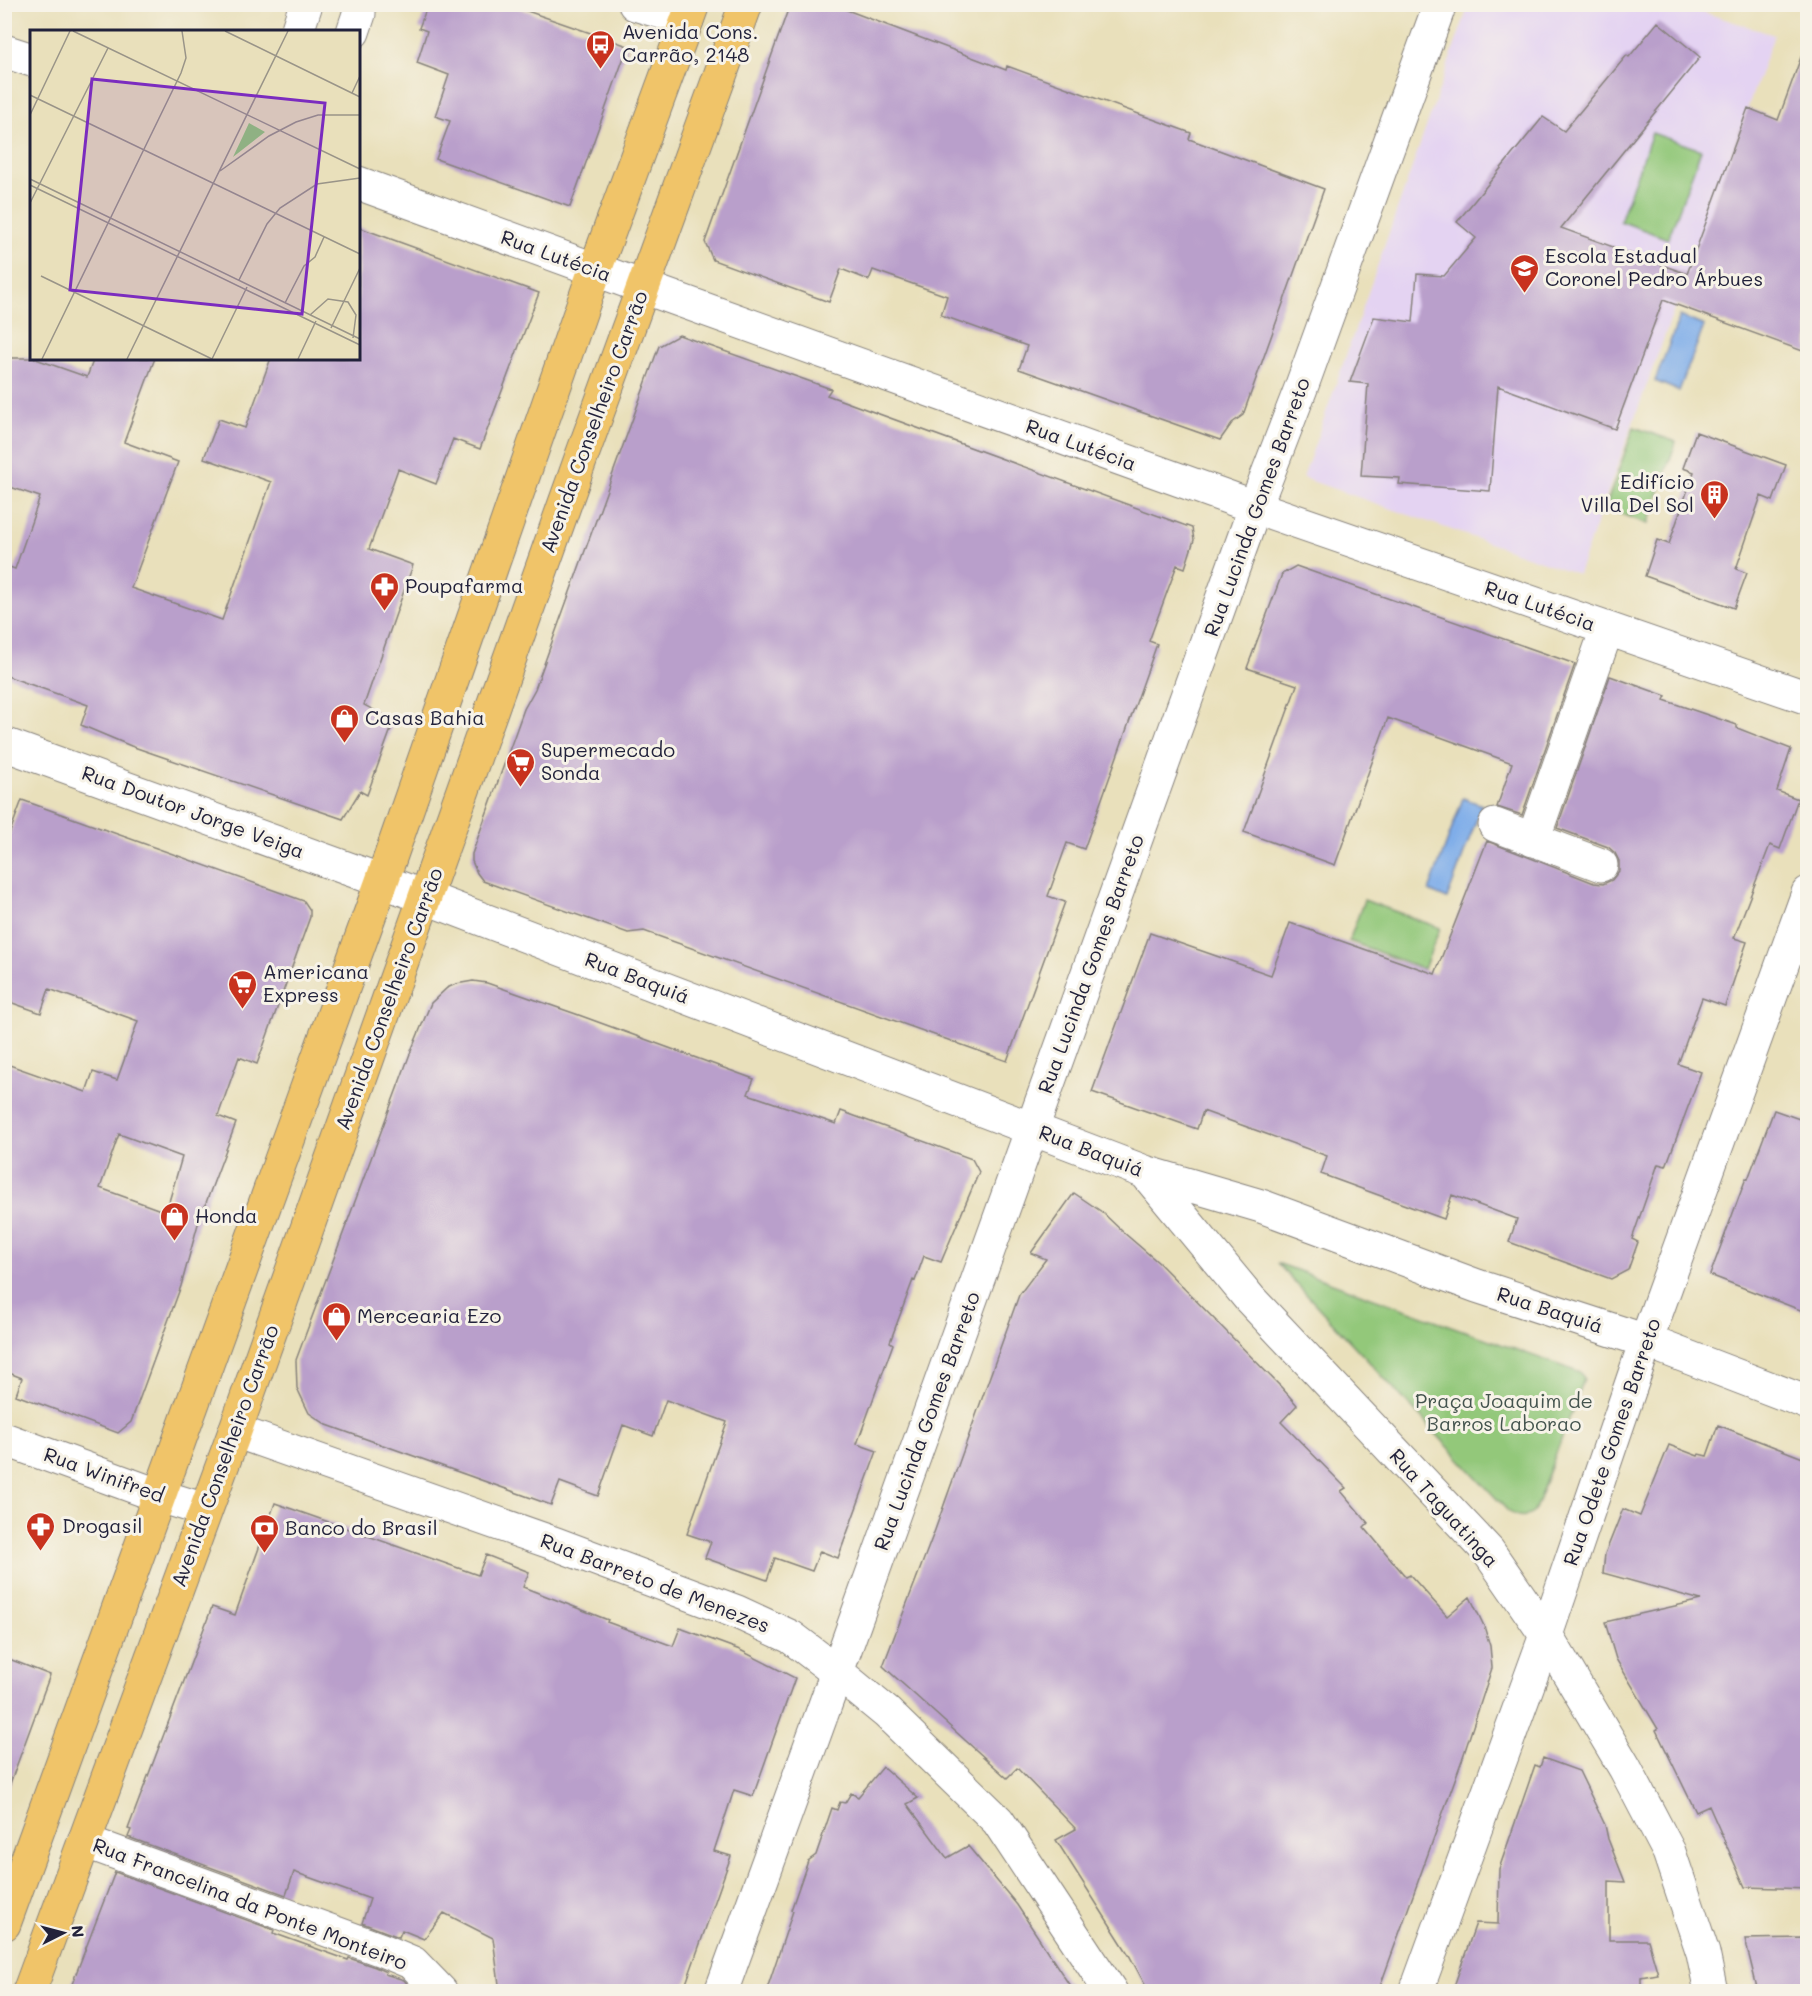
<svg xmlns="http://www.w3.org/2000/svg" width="1812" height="1996" viewBox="0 0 1812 1996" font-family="Mali,sans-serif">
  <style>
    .built { fill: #e4d3f2 }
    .green { fill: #93c87a; stroke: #5a755a; stroke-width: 1.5 }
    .water { fill: #7fade9; stroke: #506892; stroke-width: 1.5 }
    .building { fill: #b99fcb; fill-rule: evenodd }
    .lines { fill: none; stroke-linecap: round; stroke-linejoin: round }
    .minor-casing { stroke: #86817b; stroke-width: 35 }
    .major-casing { stroke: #86817b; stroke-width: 35 }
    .minor { stroke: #fff; stroke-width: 33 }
    .major { stroke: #f0c469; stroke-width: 33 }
    .labels { text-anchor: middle; stroke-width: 6; stroke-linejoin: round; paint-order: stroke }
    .poi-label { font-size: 20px; fill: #22223b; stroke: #f7f3e8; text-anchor: start }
    .street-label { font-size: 20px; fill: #22223b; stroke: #f7f3e8 }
    .park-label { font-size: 20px; fill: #44544e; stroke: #f7f3e8 }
    .inset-road { fill: none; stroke: #999488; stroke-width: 1.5 }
    .view { fill: #7b2cbf; fill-opacity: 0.15; stroke: #7b2cbf; stroke-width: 3 }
    .inset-edge { fill: none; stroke: #22223b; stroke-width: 3 }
  </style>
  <rect width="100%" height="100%" fill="#f7f3e8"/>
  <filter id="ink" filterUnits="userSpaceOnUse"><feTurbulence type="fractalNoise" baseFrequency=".0167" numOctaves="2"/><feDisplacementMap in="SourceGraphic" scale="12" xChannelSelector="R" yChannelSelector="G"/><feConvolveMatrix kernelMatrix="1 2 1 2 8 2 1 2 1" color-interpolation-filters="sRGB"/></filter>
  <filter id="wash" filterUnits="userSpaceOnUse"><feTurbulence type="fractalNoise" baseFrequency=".008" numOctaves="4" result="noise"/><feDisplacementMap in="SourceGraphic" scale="24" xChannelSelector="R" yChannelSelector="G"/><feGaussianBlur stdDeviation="1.35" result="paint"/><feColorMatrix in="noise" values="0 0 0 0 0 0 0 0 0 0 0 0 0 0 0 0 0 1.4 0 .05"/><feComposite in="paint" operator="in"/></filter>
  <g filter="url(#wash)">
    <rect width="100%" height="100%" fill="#e9e0bb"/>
    <!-- built -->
    <path class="built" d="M 1469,5 L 1681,5 L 1774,35 L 1578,574 L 1303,478 Z"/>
    <!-- green -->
    <path class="green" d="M 1652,133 L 1701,150 L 1668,239 L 1620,221 Z
      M 1634,427 L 1676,442 L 1648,524 L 1605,508 Z
      M 1364,900 L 1440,928 L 1424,969 L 1349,941 Z
      M 1277,1263 L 1581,1373 L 1584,1379 L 1534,1512 C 1525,1519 1516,1517 1508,1511 Z"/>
    <!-- water -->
    <path class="water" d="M 1680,316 L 1704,326 L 1679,391 L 1655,381 Z
      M 1463,798 L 1482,805 L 1447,899 L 1429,891 Z"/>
    <g id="blocks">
      <!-- building -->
      <path class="building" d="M 428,4 L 507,4 L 628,46 L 570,207 L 436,159 L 450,121 L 435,116 L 449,75 L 417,63 L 427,31 L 419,28 Z
        M 790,4 L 831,4 L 1006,70 L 1007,66 L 1191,133 L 1189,139 L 1324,189 L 1243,415 L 1232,423 L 1220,440 L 1019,369 L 1027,346 L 941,315 L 947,296 L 873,270 L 869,280 L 841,269 L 829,302 L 713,260 L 705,242 Z
        M 1658,22 L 1700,57 L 1561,228 L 1687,274 L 1748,108 L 1778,120 L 1804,49 L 1808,49 L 1808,353 L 1663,300 L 1615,429 L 1498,386 L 1490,491 L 1399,484 L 1400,478 L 1361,476 L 1368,384 L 1350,382 L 1374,317 L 1413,322 L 1417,274 L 1444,276 L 1476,238 L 1457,222 L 1543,117 L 1564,131 L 1627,55 L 1629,57 Z
        M 358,227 L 539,293 L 480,449 L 453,439 L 436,484 L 398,469 L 369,549 L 413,565 L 364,705 L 394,721 L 367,795 L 360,791 L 343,819 L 131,746 L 81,725 L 88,705 L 4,675 L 4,565 L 15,569 L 40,497 L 4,485 L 4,358 L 33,358 L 87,377 L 94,358 L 155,358 L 124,442 L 178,462 L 131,588 L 222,620 L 271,482 L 204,458 L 219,419 L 245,428 L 271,358 L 358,358 Z
        M 679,335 L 831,389 L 827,395 L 1192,528 L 1194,540 L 1185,568 L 1177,565 L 1149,641 L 1157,644 L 1084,849 L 1067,843 L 1048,896 L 1065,902 L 1007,1061 L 644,931 L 628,933 L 483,881 L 477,873 L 472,861 L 472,854 L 524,709 L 535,689 L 659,346 Z
        M 1696,432 L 1786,465 L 1773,501 L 1761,496 L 1736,569 L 1747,573 L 1734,608 L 1645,576 L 1657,540 L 1669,544 L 1694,472 L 1683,468 Z
        M 1296,566 L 1575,664 L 1522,815 L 1497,807 L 1512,763 L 1388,718 L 1335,865 L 1244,832 L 1297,685 L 1247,668 L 1282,574 Z
        M 1610,676 L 1666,696 L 1664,700 L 1737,725 L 1737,728 L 1791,749 L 1777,791 L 1798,799 L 1780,849 L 1770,845 L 1734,938 L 1747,942 L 1725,1006 L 1702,998 L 1678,1064 L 1701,1072 L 1666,1166 L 1658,1164 L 1632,1239 L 1638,1242 L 1628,1270 L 1611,1279 L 1509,1242 L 1517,1219 L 1452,1195 L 1444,1219 L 1321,1174 L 1327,1156 L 1203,1111 L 1197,1129 L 1092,1092 L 1150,933 L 1271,975 L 1290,923 L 1435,974 L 1487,841 L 1594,883 L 1603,884 L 1612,880 L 1619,871 L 1619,861 L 1615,853 L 1608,847 L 1557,828 Z
        M 22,800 L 304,901 L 310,910 L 310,917 L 257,1064 L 239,1057 L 218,1116 L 236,1123 L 198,1224 L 181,1286 L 131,1422 L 118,1433 L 16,1395 L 22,1378 L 4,1371 L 4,1063 L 86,1092 L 93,1072 L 117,1080 L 138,1021 L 49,989 L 41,1013 L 4,1000 L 4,848 ZM 119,1134 L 182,1157 L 166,1212 L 100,1188 Z
        M 473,981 L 487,983 L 576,1014 L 754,1079 L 748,1094 L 836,1124 L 841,1111 L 972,1159 L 979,1172 L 941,1262 L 924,1256 L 915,1281 L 913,1280 L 890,1342 L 893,1344 L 857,1444 L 877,1451 L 838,1558 L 820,1551 L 812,1571 L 775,1558 L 767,1580 L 705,1558 L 711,1542 L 687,1534 L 727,1422 L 666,1400 L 653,1436 L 623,1425 L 598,1496 L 560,1482 L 551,1505 L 327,1425 L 309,1413 L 297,1388 L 296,1360 L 411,1051 L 431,1003 L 447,988 L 456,984 Z
        M 1774,1110 L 1808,1122 L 1808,1313 L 1710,1275 L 1746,1178 L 1748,1179 Z
        M 1074,1193 L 1102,1212 L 1123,1232 L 1159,1263 L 1282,1388 L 1297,1405 L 1281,1422 L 1346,1488 L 1341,1491 L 1368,1523 L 1364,1527 L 1406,1577 L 1410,1575 L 1447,1616 L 1470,1597 L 1484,1626 L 1490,1646 L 1492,1668 L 1462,1760 L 1378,1992 L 1149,1992 L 1129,1955 L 1056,1840 L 1076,1829 L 1017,1768 L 1007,1778 L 883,1666 L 935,1530 L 1019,1295 L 1046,1259 L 1031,1253 Z
        M 1718,1425 L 1808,1460 L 1808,1889 L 1745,1887 L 1709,1806 L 1696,1812 L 1656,1730 L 1658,1729 L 1616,1659 L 1605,1622 L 1701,1600 L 1603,1573 L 1605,1554 L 1623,1509 L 1640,1516 L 1669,1445 L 1698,1456 L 1699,1454 L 1707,1456 Z
        M 275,1503 L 478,1575 L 486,1555 L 529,1572 L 523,1587 L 608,1620 L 607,1622 L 673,1646 L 680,1628 L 740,1650 L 795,1678 L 753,1796 L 734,1790 L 714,1851 L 731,1856 L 683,1992 L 500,1992 L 493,1938 L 444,1913 L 424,1939 L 402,1930 L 399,1937 L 362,1923 L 370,1899 L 294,1872 L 286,1895 L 128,1837 L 131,1830 L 128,1829 L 212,1607 L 235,1615 Z
        M 4,1657 L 50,1675 L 8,1789 L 4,1788 Z
        M 1543,1758 L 1579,1771 L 1605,1825 L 1608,1839 L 1625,1882 L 1609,1881 L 1609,1940 L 1648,1940 L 1658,1974 L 1641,1977 L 1641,1989 L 1633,1989 L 1633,1992 L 1452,1992 L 1476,1923 L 1498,1924 L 1499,1869 L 1535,1765 L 1540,1767 Z
        M 883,1767 L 918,1798 L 907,1804 L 947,1858 L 968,1846 L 1017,1905 L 1074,1992 L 766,1992 L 793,1911 L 791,1910 L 808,1861 L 816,1855 L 832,1808 L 837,1810 L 840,1802 L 845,1803 L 851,1793 L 858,1797 Z
        M 115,1872 L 274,1930 L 273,1933 L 348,1960 L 349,1958 L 375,1967 L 386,1972 L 385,1974 L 404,1980 L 414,1992 L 69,1992 Z
        M 1808,1938 L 1808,1992 L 1758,1992 L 1745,1939 Z"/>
    </g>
  </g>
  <g filter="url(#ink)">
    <use href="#blocks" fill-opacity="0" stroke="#86817b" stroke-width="1.5"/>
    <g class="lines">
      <defs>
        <path id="minor" d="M 635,4 L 687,20
          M 297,32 L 306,4
          M 353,32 L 359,14 L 359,4
          M 4,51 L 32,60
          M 358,183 L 643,287 L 1255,507 L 1808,698
          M 4,744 L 382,881 L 1145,1172 L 1261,1206 L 1477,1286 L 1646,1341 L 1808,1403
          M 1495,825 L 1601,865
          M 1533,840 L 1607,629
          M 1145,1172 L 1250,1299 L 1488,1551 L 1546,1635 L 1625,1768 L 1669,1852 L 1703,1953 L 1711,1992
          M 235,1431 L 556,1544 L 737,1612 L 791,1637 L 837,1672 L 887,1713 L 998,1821 L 1111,1992
          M 4,1439 L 160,1496 L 205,1510
          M 84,1841 L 382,1950 L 413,1963 L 441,1992
          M 721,1992 L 837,1672 L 1255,507 L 1301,388 L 1440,4
          M 1416,1992 L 1546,1635 L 1646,1341 L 1808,893"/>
        <path id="major" d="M 4,1924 L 382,881 L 595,270 L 693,4
          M 29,1992 L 235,1431 L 580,461 L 746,4"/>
      </defs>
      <!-- minor casing -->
      <use href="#minor" class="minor-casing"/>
      <!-- major casing -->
      <use href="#major" class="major-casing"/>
      <!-- minor -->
      <use href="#minor" class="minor"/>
      <!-- major -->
      <use href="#major" class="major"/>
    </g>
  </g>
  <!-- icons -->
  <defs>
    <symbol id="bus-pin" viewBox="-11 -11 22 30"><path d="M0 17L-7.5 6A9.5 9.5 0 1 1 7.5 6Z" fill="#c8321e" stroke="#f7f3e8"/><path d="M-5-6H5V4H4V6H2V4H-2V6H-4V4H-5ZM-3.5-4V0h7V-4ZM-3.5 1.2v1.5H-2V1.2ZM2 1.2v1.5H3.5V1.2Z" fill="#fff"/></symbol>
    <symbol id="school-pin" viewBox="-11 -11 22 30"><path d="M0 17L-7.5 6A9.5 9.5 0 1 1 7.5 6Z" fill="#c8321e" stroke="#f7f3e8"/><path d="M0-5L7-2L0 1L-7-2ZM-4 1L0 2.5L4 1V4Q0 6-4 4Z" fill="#fff"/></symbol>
    <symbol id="building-pin" viewBox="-11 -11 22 30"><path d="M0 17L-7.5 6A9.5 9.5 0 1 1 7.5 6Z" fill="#c8321e" stroke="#f7f3e8"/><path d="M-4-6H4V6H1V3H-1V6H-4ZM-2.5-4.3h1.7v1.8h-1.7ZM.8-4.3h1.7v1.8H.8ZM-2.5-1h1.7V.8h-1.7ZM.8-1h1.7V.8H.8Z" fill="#fff"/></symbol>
    <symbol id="pharmacy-pin" viewBox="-11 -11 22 30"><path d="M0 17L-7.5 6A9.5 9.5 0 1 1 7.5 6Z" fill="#c8321e" stroke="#f7f3e8"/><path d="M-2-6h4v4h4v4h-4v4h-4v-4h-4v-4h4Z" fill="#fff"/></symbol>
    <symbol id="shop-pin" viewBox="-11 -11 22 30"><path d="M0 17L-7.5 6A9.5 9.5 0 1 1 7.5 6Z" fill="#c8321e" stroke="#f7f3e8"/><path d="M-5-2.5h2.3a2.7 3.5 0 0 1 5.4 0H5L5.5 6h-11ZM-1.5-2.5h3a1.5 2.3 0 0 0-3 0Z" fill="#fff"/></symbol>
    <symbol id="supermarket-pin" viewBox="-11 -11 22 30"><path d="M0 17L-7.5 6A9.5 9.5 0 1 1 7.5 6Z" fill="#c8321e" stroke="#f7f3e8"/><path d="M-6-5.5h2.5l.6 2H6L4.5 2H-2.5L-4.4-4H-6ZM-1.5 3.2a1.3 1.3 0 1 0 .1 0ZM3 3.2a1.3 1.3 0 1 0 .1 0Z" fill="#fff"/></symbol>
    <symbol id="bank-pin" viewBox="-11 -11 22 30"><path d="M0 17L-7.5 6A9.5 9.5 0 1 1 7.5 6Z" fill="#c8321e" stroke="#f7f3e8"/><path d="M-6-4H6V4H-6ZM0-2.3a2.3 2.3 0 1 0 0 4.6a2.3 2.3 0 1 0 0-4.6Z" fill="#fff"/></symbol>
  </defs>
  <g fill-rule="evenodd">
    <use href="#bus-pin" x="584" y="28" width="33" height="45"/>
    <use href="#school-pin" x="1508" y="252" width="33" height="45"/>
    <use href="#building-pin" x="1698" y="478" width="33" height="45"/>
    <use href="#pharmacy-pin" x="368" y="570" width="33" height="45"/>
    <use href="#shop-pin" x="328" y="702" width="33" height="45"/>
    <use href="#supermarket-pin" x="504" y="746" width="33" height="45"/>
    <use href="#supermarket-pin" x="226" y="968" width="33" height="45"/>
    <use href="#shop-pin" x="158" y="1200" width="33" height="45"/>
    <use href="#shop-pin" x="320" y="1300" width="33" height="45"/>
    <use href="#pharmacy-pin" x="24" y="1510" width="33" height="45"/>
    <use href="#bank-pin" x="248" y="1512" width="33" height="45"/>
  </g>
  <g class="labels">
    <!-- poi labels -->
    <g class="poi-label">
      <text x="622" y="39">Avenida Cons.<tspan x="622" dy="23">Carrão, 2148</tspan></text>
      <text x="1545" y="263">Escola Estadual<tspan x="1545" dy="23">Coronel Pedro Árbues</tspan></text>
      <text x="1694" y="489" text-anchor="end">Edifício<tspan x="1694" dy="23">Villa Del Sol</tspan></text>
      <text x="405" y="593">Poupafarma</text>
      <text x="365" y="725">Casas Bahia</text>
      <text x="541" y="757">Supermecado<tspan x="541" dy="23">Sonda</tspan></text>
      <text x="263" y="979">Americana<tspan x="263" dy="23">Express</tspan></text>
      <text x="195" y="1223">Honda</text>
      <text x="357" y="1323">Mercearia Ezo</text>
      <text x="62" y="1533">Drogasil</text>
      <text x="285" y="1535">Banco do Brasil</text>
    </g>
    <!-- street labels -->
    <g class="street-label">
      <text transform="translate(556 256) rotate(20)" y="7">Rua Lutécia</text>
      <text transform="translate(594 422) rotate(-70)" y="7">Avenida Conselheiro Carrão</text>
      <text transform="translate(1081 445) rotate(20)" y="7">Rua Lutécia</text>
      <text transform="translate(1257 507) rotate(-70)" y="7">Rua Lucinda Gomes Barreto</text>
      <text transform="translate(1540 606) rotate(19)" y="7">Rua Lutécia</text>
      <text transform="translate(193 812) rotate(20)" y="7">Rua Doutor Jorge Veiga</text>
      <text transform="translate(1091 964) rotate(-70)" y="7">Rua Lucinda Gomes Barreto</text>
      <text transform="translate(637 978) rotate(21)" y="7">Rua Baquiá</text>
      <text transform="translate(389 999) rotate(-70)" y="7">Avenida Conselheiro Carrão</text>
      <text transform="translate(1091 1151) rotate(21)" y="7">Rua Baquiá</text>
      <text transform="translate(1550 1310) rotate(18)" y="7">Rua Baquiá</text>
      <text transform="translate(927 1421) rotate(-70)" y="7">Rua Lucinda Gomes Barreto</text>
      <text transform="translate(1612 1442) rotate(-71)" y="7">Rua Odete Gomes Barreto</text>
      <text transform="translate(225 1456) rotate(-70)" y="7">Avenida Conselheiro Carrão</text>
      <text transform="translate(104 1475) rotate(20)" y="7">Rua Winifred</text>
      <text transform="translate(1444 1508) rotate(48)" y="7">Rua Taguatinga</text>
      <text transform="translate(655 1583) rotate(21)" y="7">Rua Barreto de Menezes</text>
      <text transform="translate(250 1904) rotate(21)" y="7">Rua Francelina da Ponte Monteiro</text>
    </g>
    <!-- park labels -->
    <g class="park-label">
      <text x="1504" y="1408">Praça Joaquim de<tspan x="1504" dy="23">Barros Laborao</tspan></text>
    </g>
  </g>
  <!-- overview -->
  <g transform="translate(30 30)">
    <rect width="330" height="330" fill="#e9e0bb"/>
    <path d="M 219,93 L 235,102 L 203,127 L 213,106 Z" fill="#93c87a"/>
    <path class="inset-road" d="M 43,1 L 330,139M 195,1 L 330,67M 322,63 L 330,46M 0,65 L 330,224M 0,85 L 40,1M 190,141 L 239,106 L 266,92 L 288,85 L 330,85M 0,149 L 330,309M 0,155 L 330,315M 0,173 L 78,18M 11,246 L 182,329M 209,250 L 237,194 L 250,178 L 287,154 L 330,148M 255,273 L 274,236 L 285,227 L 294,207M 280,285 L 298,269 L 318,272 L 326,285 L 323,308M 301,298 L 330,238M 12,329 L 151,43 L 156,28 L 152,1M 97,329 L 258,1M 182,329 L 217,257M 268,329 L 286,291"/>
    <path class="view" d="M 62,49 L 295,73 L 272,284 L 40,260 Z"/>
    <rect width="330" height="330" class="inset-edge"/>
  </g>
  <!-- margin -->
  <rect width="1812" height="1996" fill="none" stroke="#f7f3e8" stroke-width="24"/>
  <!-- north arrow -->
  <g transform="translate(63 1933) rotate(84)" stroke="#f7f3e8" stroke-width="4.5" paint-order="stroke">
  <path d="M0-4.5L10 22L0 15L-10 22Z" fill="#22223b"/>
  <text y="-9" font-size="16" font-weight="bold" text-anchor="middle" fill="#22223b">N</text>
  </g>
</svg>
